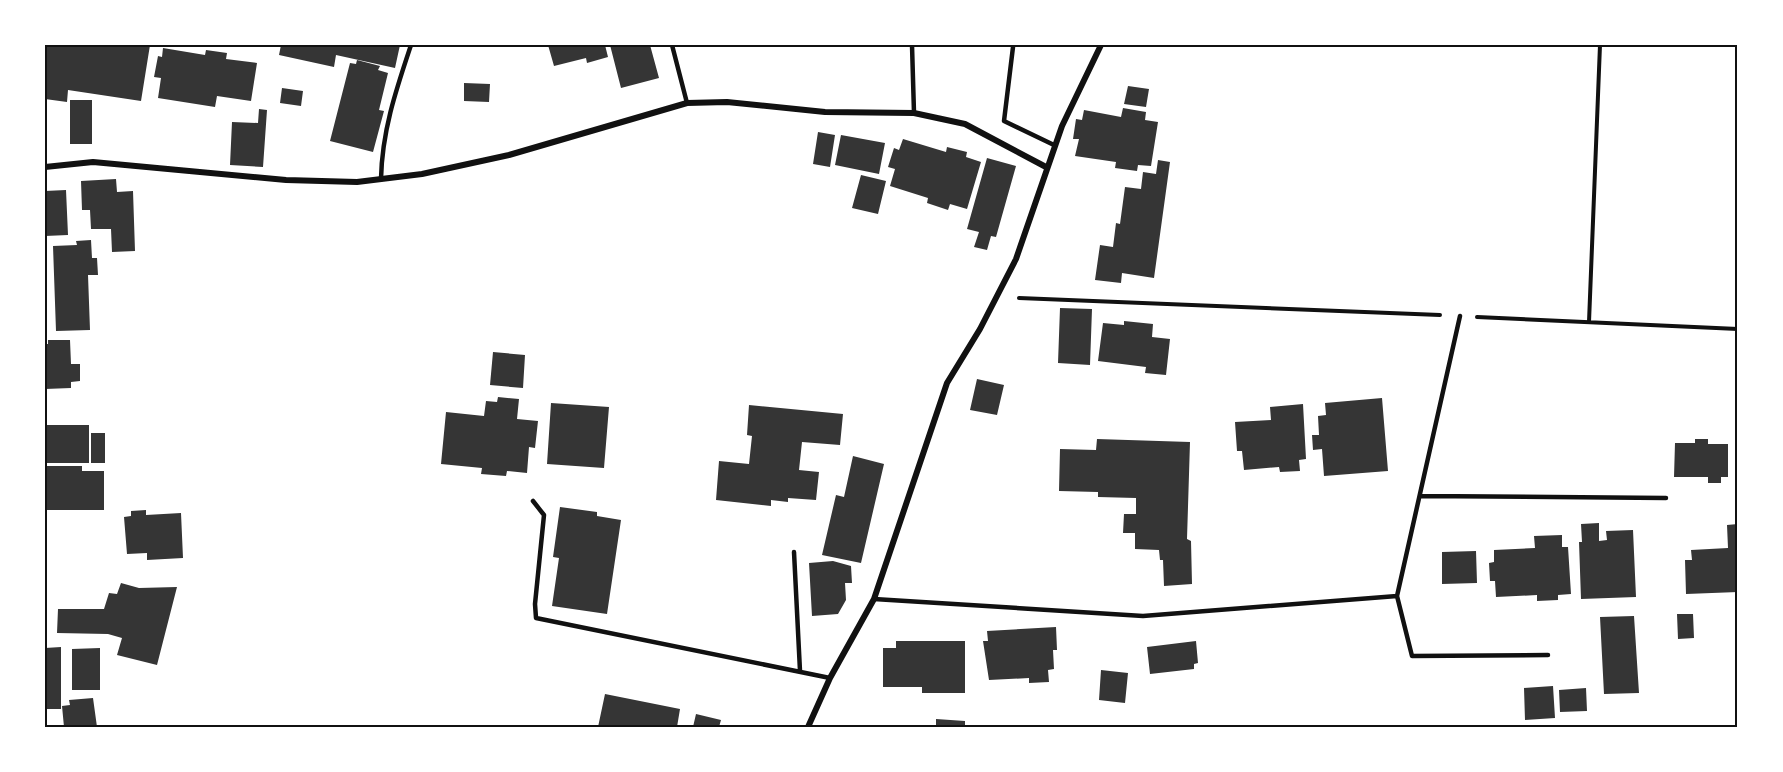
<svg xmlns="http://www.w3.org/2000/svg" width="1783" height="772" viewBox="0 0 1783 772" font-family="'PT Sans Narrow',sans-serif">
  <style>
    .building { fill: #353535 }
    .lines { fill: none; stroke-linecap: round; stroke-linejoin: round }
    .path { stroke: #111; stroke-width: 4 }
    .service { stroke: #111; stroke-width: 4.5 }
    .minor { stroke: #111; stroke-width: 6 }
    .neatline { fill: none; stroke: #111; stroke-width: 2 }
  </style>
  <rect width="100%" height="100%" fill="#fff"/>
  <!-- building -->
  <path class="building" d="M 45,45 L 150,45 L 141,101 L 68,90 L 67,102 L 45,99 Z
    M 281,45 L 400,45 L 395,68 L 336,55 L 334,67 L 279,55 Z
    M 548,45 L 605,45 L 608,57 L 587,63 L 586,58 L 554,66 Z
    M 610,45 L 650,45 L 659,78 L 621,88 Z
    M 163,48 L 205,55 L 206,50 L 227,53 L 226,59 L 257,63 L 251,101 L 217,96 L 215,107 L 158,98 L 161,78 L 154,77 L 158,56 L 162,57 Z
    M 357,60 L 380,66 L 378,70 L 388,73 L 379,110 L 384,111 L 373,152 L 330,141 L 350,63 L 356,64 Z
    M 464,83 L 490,84 L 489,102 L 464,101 Z
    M 1128,86 L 1149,89 L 1146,107 L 1124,104 Z
    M 282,88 L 303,91 L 301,106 L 280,103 Z
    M 70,100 L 92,100 L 92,144 L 70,144 Z
    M 1123,108 L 1146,112 L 1145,120 L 1158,122 L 1151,166 L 1138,165 L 1137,171 L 1115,168 L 1116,162 L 1075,156 L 1079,139 L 1073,139 L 1076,119 L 1082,120 L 1084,110 L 1121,117 Z
    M 259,109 L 267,110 L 263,167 L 230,165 L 232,122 L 258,123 Z
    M 818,132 L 835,135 L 830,167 L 813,164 Z
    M 841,135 L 885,143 L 879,174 L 835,165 Z
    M 903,139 L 946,152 L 947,147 L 967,152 L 966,157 L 981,162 L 967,209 L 950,204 L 948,210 L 927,203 L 928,198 L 890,186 L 895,169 L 888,167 L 894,148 L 899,150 Z
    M 987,158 L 1016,166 L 996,237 L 991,236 L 987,250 L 974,247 L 979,232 L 967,229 Z
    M 1158,160 L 1170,162 L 1154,278 L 1122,273 L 1121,283 L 1095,280 L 1100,245 L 1113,247 L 1116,223 L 1120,224 L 1125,187 L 1141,189 L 1143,172 L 1156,174 Z
    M 861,175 L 886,181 L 878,214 L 852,208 Z
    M 116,179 L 117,192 L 133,191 L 135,251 L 112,252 L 111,229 L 91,229 L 90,210 L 82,210 L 81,181 Z
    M 66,190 L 68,235 L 45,236 L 45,191 Z
    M 91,240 L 92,258 L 97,258 L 98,275 L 88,275 L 90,330 L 56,331 L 53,246 L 77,245 L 76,241 Z
    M 1060,308 L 1092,309 L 1090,365 L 1058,363 Z
    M 1124,321 L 1153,324 L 1152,337 L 1170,339 L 1166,375 L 1145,373 L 1146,367 L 1098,361 L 1103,323 L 1124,325 Z
    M 48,340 L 70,340 L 71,364 L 80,364 L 80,381 L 71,382 L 71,388 L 45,389 L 45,344 L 48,344 Z
    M 493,352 L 525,355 L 523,388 L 490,385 Z
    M 977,379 L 1004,385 L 997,415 L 970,410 Z
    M 498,397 L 519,399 L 517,419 L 538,421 L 535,448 L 529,447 L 527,473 L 507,471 L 506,476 L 481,474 L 482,468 L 441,464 L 446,412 L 484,416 L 486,401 L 497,402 Z
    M 1382,398 L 1388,471 L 1324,476 L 1322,449 L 1313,450 L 1312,435 L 1319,435 L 1318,416 L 1326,415 L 1325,403 Z
    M 551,403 L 609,407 L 604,468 L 547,464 Z
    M 1303,404 L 1306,459 L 1299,460 L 1300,471 L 1280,472 L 1279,467 L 1244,470 L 1242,451 L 1237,451 L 1235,422 L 1271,420 L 1270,407 Z
    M 749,405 L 843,414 L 840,445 L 802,442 L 799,470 L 819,472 L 816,500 L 788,498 L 788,502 L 771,500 L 771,506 L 716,500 L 719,461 L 749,464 L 752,436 L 747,435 Z
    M 45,425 L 89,425 L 89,463 L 45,463 Z
    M 91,433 L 105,433 L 105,463 L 91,463 Z
    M 1097,439 L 1190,442 L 1187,539 L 1191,541 L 1192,584 L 1164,586 L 1163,560 L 1160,560 L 1159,550 L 1135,549 L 1135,533 L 1123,533 L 1124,514 L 1136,514 L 1136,498 L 1098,497 L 1098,492 L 1059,491 L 1060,449 L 1096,450 Z
    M 1695,439 L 1708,439 L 1708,444 L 1728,444 L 1728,477 L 1721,477 L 1721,483 L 1708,483 L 1708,477 L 1674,477 L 1675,443 L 1695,443 Z
    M 853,456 L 884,464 L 861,563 L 822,555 L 836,495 L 844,497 Z
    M 45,466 L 82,466 L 82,471 L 104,471 L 104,510 L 47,510 Z
    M 560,507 L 597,512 L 597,516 L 621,520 L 607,614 L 552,606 L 559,558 L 553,557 Z
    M 146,510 L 146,515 L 181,513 L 183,558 L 147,560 L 147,553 L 127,554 L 124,517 L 131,516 L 131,511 Z
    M 1599,523 L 1599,541 L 1607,540 L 1606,531 L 1633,530 L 1636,597 L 1581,599 L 1579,542 L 1582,542 L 1581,524 Z
    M 1738,524 L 1738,592 L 1686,594 L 1685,560 L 1692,560 L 1691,550 L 1728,548 L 1727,525 Z
    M 1562,535 L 1562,547 L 1568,547 L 1571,594 L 1558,595 L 1558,600 L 1537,601 L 1537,595 L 1496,597 L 1495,581 L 1490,581 L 1489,563 L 1494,562 L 1494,550 L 1535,548 L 1534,536 Z
    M 1476,551 L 1477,583 L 1442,584 L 1442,552 Z
    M 833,561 L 851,566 L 852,583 L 845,583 L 846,600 L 838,614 L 812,616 L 809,563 Z
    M 121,583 L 139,588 L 177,587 L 157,665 L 117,655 L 122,638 L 108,634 L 57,633 L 58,609 L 104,609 L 109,593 L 117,594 Z
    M 1677,614 L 1693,614 L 1694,638 L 1678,639 Z
    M 1634,616 L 1639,693 L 1604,694 L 1600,617 Z
    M 1056,627 L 1057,650 L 1053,650 L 1054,669 L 1048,670 L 1049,682 L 1029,683 L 1029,678 L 989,680 L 983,641 L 988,641 L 987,631 Z
    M 896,641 L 965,641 L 965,693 L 922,693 L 922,687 L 883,687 L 883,648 L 896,648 Z
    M 1196,641 L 1198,663 L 1194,664 L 1194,669 L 1150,674 L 1147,647 Z
    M 61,647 L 61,709 L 45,709 L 45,648 Z
    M 100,648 L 100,690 L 72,690 L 72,649 Z
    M 1101,670 L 1128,673 L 1125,703 L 1099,700 Z
    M 1553,686 L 1555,718 L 1525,720 L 1524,688 Z
    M 1586,688 L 1587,711 L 1560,712 L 1559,690 Z
    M 605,694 L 680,709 L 677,727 L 598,727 Z
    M 93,698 L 97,727 L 64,727 L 62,706 L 70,705 L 69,700 Z
    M 696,714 L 721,720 L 719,727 L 693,727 Z
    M 936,719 L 965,721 L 965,727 L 936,727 Z"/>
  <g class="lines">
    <!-- path -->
    <path class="path" d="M 1019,298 L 1440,315
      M 1477,317 L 1738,329
      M 1589,322 L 1600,45"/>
    <!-- service -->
    <path class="service" d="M 672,45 L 687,103
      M 912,45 L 914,113
      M 1013,47 L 1004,121 L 1054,145
      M 381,179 C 382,131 396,90 411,45
      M 1420,496 L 1666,498
      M 533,501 L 544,515 L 535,604 L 536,618 L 830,678
      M 794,552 L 800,671
      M 1397,596 L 1412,656 L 1548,655
      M 874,599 L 1143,616 L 1397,596 L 1460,316"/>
    <!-- minor -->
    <path class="minor" d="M 45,167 L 93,162 L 286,180 L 357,182 L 422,174 L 509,155 L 687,103 L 727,102 L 825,112 L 914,113 L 965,124 L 1046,167
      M 808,727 L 830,678 L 874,599 L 947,383 L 980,329 L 1016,259 L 1062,126 L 1101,45"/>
  </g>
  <!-- border -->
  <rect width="1783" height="772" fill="none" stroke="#ffffff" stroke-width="93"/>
  <rect x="46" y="46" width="1690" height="680" class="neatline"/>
</svg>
